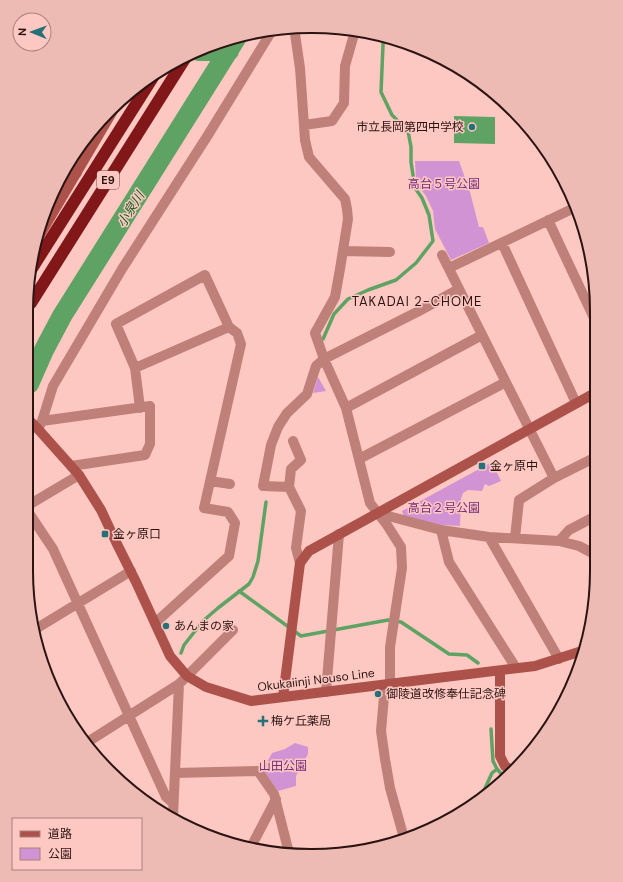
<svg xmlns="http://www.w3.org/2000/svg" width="623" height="882" viewBox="0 0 623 882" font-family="'DM Sans','Noto Sans JP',sans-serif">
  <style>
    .green { fill: #d293d4 }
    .water { fill: #5ea363 }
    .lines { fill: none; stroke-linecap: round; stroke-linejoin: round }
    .stream { stroke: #5ea363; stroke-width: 3.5 }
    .river { stroke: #5ea363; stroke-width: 20 }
    .street { stroke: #bf8079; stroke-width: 10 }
    .secondary { stroke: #ad524b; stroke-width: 10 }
    .highway { stroke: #811719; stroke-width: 12 }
    .poi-dot { fill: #267078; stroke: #fec8c2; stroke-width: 1.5 }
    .labels { text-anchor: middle; stroke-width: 3; stroke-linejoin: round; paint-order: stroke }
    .shield { fill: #fec8c2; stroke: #6a4a47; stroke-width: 1 }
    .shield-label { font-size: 11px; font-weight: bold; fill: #2b1412 }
    .poi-label { font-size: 12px; fill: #2b1412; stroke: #fec8c2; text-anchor: start }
    .park-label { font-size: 12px; fill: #772c7b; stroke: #fec8c2 }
    .street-label { font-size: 12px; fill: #2b1412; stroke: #fec8c2 }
    .water-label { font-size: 13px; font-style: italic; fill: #166023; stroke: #fec8c2 }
    .neighbourhood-label { font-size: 13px; letter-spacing: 1px; fill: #2b1412; stroke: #fec8c2 }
    .rim { fill: none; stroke: #2b1412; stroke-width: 2 }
  </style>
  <rect width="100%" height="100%" fill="#fec8c2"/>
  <!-- green -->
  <path class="green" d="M 415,161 L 459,161 L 470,192 L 479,227 L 483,227 L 489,243 L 451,260 L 435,229 L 433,211 L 426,196 L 419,187 L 416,177 Z
    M 318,377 L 326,391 L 313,393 Z
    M 492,462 L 501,481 L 489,486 L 485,484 L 482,491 L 468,490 L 463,493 L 461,499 L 460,526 L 425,524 L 405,520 L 402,511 Z
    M 295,743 L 308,747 L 308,754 L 296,776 L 296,786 L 278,791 L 263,770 L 272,753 L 285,749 Z"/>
  <!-- water -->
  <path class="water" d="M 454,116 L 495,117 L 495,144 L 454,143 Z"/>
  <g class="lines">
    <!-- stream -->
    <path class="stream" d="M 323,339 L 334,314 L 348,299 L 368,290 L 396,280 L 416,263 L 433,241 L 429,215 L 422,198 L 415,188 L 411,162 L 411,147 L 408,131 L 392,115 L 381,92 L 383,45 L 384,36
      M 239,591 L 301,636 L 388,620 L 401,622 L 449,654 L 467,655 L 478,663
      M 181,653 L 184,645 L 203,621 L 218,608 L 249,584 L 253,577 L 258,561 L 266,502
      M 491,729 L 493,761 L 497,769 L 506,779
      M 481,797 L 492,773 L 497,769
      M 449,819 L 450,818 L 457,814"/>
    <!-- river -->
    <path class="river" d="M 198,51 L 229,51
      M 29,384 L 44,350 L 62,316 L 237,37"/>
    <!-- street -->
    <path class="street" d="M 296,28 L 295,34 L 300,68 L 305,140 L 309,157 L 345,199 L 347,209 L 348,219 L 340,269 L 335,297 L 315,333 L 324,359 L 346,408 L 370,503 L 387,525 L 401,547 L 402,568 L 390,647 L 390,684
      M 304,125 L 332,121 L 344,103 L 345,66 L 355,31
      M 66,166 L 77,173
      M 548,220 L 595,320
      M 502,243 L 576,403
      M 343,251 L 390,252
      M 442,255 L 554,478
      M 449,268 L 574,208
      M 135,368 L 229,327 L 237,333 L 241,344 L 204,508 L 228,512 L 235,523 L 229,556 L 155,623
      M 140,408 L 135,368 L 116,324 L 205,275 L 229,327
      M 346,408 L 482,335
      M 42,421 L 150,406 L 150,444 L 145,455 L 71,466
      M 38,429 L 42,421 L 53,386 L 122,269 L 208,135 L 273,29
      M 293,441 L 301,460 L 291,469 L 289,487 L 301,511 L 296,548 L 300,563
      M 359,459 L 506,382
      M 210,481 L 230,484
      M 289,487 L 263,486 L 271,445 L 278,427 L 287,413 L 307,394 L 316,366 L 324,359 L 419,311 L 459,289
      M 27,506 L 79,475
      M 27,510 L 53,549 L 166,797 L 173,803
      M 377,513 L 441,530 L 489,537 L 559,541 L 579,546 L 596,555
      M 441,530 L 449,562 L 516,668
      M 489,537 L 559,659
      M 515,538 L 519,500 L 554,478 L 596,457
      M 559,541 L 569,530 L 596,516
      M 34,630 L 131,571
      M 36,644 L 40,654
      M 385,685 L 381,731 L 385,759 L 390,788 L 404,838
      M 326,692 L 339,534
      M 86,743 L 179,684 L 233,630
      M 176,773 L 258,771 L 274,794 L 289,853
      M 173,816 L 179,684
      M 251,847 L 276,799"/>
    <!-- secondary -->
    <path class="secondary" d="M 37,240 L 117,104
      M 29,420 L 38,429 L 79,475 L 101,510 L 116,542 L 136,582 L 170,656 L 187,676 L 206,687 L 251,701 L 535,666 L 585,650
      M 500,671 L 500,756 L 505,766 L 513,771
      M 283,697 L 300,563 L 309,551 L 595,393"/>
    <!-- highway -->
    <path class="highway" d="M 31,270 L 155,74
      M 31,303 L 186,57"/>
  </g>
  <!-- markers -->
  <g class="poi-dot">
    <circle cx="472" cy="127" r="4"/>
    <rect x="478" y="462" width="8" height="8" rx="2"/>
    <rect x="101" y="530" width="8" height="8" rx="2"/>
    <circle cx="166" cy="626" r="4"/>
    <circle cx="378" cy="694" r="4"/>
    <path d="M261 715h4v4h4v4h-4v4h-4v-4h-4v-4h4z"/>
  </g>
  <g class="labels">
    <!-- shield labels -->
    <rect class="shield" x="97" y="171" width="22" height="18" rx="3"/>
    <g class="shield-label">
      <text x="108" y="184">E9</text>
    </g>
    <!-- poi labels -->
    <g class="poi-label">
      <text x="464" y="131" text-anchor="end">市立長岡第四中学校</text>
      <text x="490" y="470">金ヶ原中</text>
      <text x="113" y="538">金ヶ原口</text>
      <text x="174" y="630">あんまの家</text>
      <text x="386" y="698">御陵道改修奉仕記念碑</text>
      <text x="271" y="725">梅ケ丘薬局</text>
    </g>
    <!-- park labels -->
    <g class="park-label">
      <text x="444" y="188">高台５号公園</text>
      <text x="444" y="512">高台２号公園</text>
      <text x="283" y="770">山田公園</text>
    </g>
    <!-- street labels -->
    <g class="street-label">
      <text transform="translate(316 680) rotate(-7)" y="4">Okukaiinji Nouso Line</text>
    </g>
    <!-- water labels -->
    <g class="water-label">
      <text transform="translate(130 209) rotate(-58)" y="5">小泉川</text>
    </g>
    <!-- neighbourhood labels -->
    <g class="neighbourhood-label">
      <text x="417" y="306">TAKADAI 2-CHOME</text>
    </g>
  </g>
  <!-- crop -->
  <path d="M0 0H623V882H0ZM311 33H312A278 278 0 0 1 590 311V571A278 278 0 0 1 312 849H311A278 278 0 0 1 33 571V311A278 278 0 0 1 311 33Z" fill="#edbab4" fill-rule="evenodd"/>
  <path class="rim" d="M311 33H312A278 278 0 0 1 590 311V571A278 278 0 0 1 312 849H311A278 278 0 0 1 33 571V311A278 278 0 0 1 311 33Z"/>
  <!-- legend -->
  <rect x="12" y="818" width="130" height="52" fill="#fec8c2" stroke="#aa807c"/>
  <rect x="20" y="831" width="20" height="6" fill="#ad524b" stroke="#aa807c"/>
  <text x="48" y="838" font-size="12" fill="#2b1412">道路</text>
  <rect x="20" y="848" width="20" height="12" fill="#d293d4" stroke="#aa807c"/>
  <text x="48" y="858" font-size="12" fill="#2b1412">公園</text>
  <!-- north arrow -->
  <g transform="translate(32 32) rotate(271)"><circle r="19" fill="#fec8c2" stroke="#aa807c"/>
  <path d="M0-3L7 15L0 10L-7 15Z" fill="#267078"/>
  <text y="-6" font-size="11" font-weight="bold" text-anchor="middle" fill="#2b1412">N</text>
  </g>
</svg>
